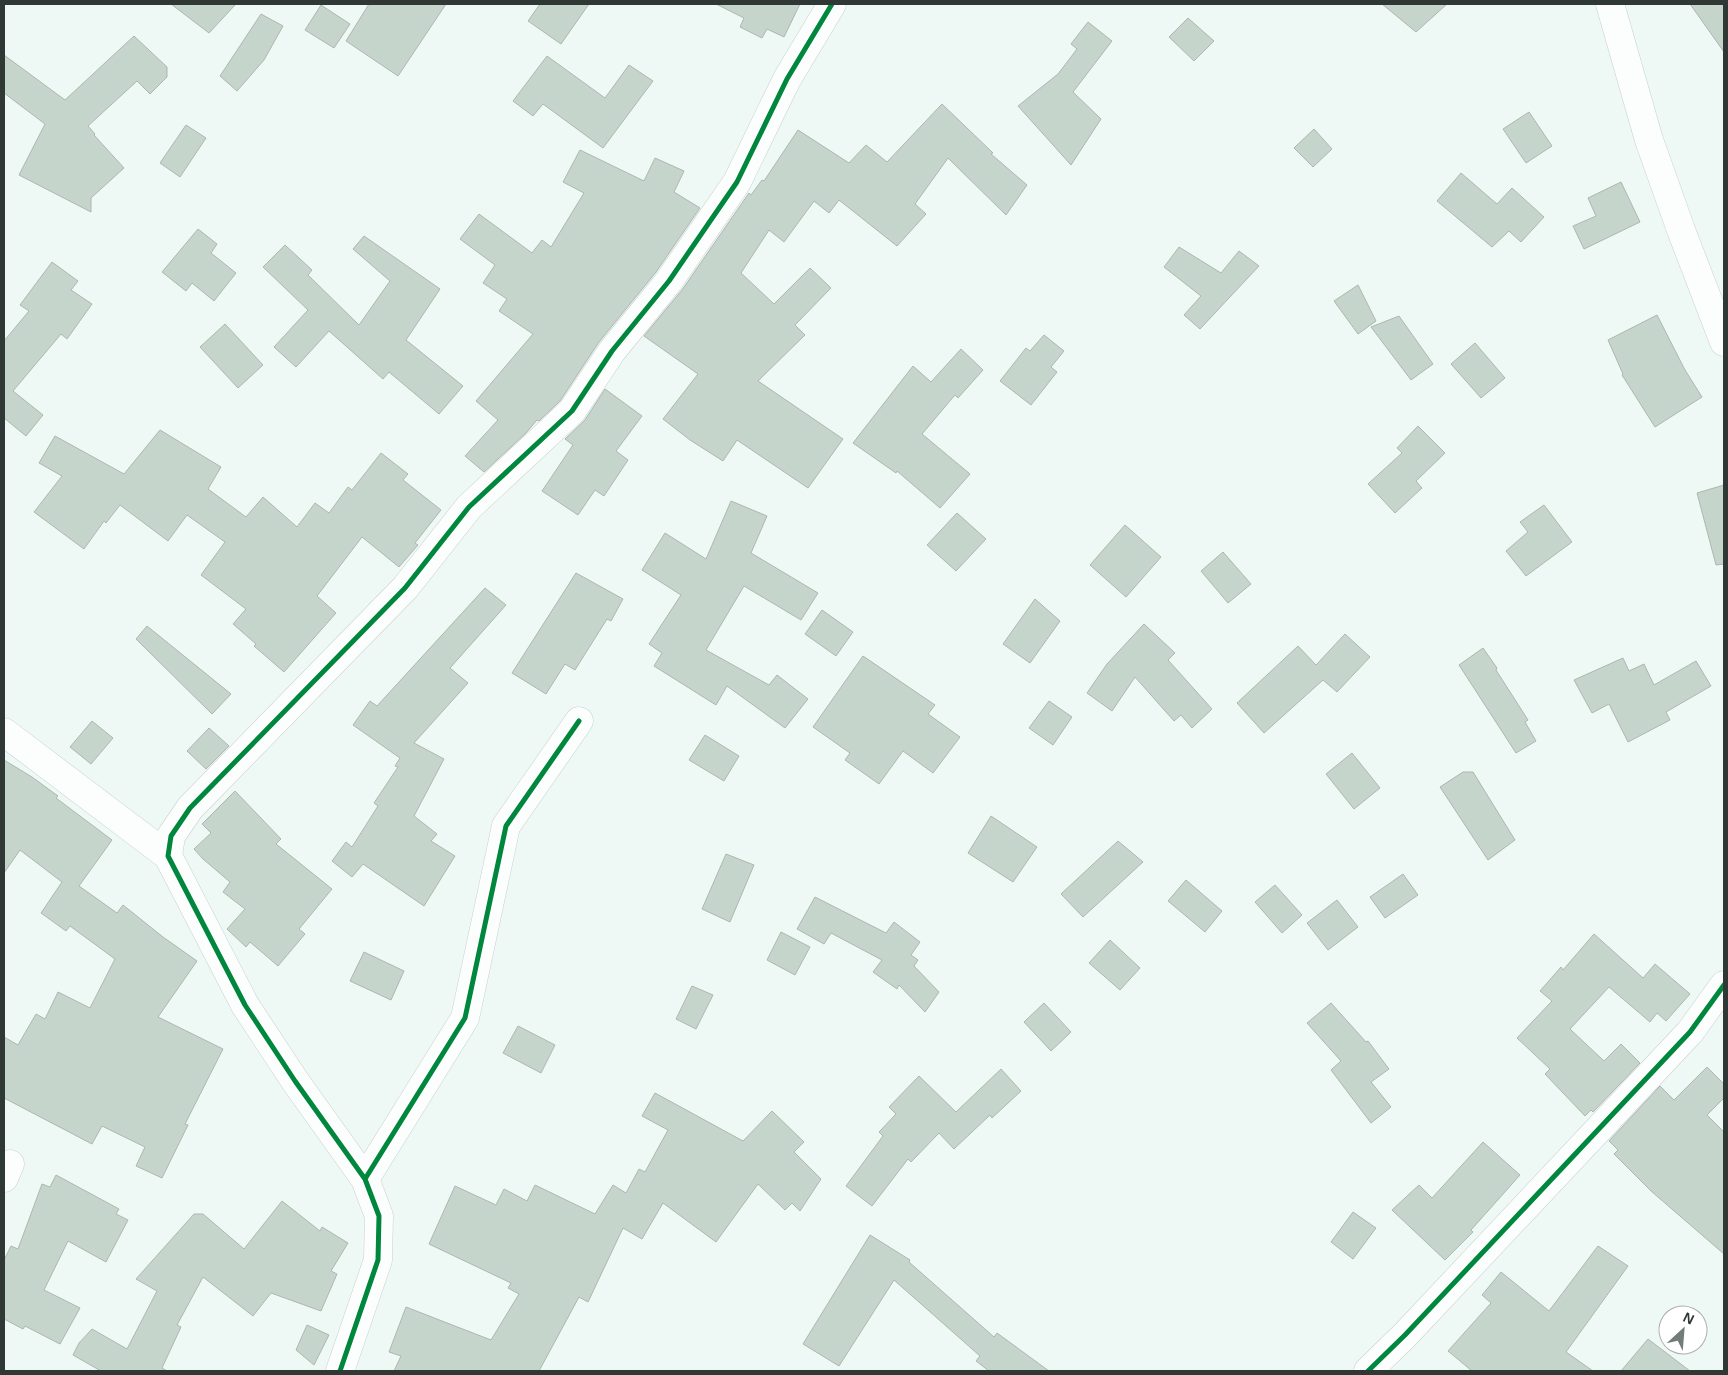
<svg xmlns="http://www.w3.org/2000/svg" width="1728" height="1375" viewBox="0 0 1728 1375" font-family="Helvetica,sans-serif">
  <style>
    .building { fill: #c6d5cc; stroke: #aeb5b2 }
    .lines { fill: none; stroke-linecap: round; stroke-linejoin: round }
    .minor-casing { stroke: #c8d0ce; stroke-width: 29 }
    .minor { stroke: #fcfefe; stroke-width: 28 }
    .cycleway-casing { stroke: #fff; stroke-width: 8 }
    .cycleway { stroke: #00873e; stroke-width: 5 }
  </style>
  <rect width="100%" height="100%" fill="#eef9f6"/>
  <!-- building -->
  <path class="building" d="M 171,4 L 236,4 L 209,33 Z
    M 369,4 L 446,4 L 398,76 L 346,41 Z
    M 540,4 L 589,4 L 561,44 L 528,21 Z
    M 716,4 L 800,4 L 784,37 L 767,29 L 762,38 L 740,27 L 744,18 Z
    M 1382,4 L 1447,4 L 1416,32 Z
    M 1690,4 L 1724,4 L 1724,52 Z
    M 321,5 L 350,24 L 334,48 L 305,30 Z
    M 261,14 L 283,26 L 264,60 L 237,91 L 220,76 Z
    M 1188,18 L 1214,41 L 1194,61 L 1169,37 Z
    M 1088,22 L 1112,41 L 1073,92 L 1101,119 L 1071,165 L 1018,106 L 1058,74 L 1077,49 L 1071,44 Z
    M 134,36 L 167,67 L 167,77 L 150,94 L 137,81 L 88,126 L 95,134 L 94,135 L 124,168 L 91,198 L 91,212 L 19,175 L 45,124 L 4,93 L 4,55 L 65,100 Z
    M 547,56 L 605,98 L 629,65 L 653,81 L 603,148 L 543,104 L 533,116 L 513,101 Z
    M 942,104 L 993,153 L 991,154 L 1027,185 L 1006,215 L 948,158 L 915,204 L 926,214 L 897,246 L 839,200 L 829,213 L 814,201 L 784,242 L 769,230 L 741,273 L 774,304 L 810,268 L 831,288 L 795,325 L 805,335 L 758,381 L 843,439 L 808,488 L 737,440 L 723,461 L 690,440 L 663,419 L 698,374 L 644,336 L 682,290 L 749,193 L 751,195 L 762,180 L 764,181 L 798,130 L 849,163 L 866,145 L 887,162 Z
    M 1529,112 L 1552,146 L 1526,163 L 1503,129 Z
    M 186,125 L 206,138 L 180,177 L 160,163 Z
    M 1314,129 L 1332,149 L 1313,167 L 1294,148 Z
    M 580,150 L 644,181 L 655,158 L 684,171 L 674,192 L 700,208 L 656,272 L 599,342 L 560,401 L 539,421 L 537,420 L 526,433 L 484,472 L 465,456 L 498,420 L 476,401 L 533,334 L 499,311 L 507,299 L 483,283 L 495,265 L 460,239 L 479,214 L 532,253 L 542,240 L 551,247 L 584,193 L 563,182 Z
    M 1461,173 L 1497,204 L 1512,188 L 1544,217 L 1521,242 L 1509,231 L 1492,247 L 1437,201 Z
    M 1621,182 L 1640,222 L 1584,249 L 1573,226 L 1596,216 L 1588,198 Z
    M 198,229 L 217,244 L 211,253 L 236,273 L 214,301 L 192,283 L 186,291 L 162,272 Z
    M 364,236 L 440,289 L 406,340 L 463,386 L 439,414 L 389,372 L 383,379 L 329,331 L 296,367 L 274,347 L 308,310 L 263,267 L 285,245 L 312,270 L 308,275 L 359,325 L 390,281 L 353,249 Z
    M 1179,247 L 1221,273 L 1239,251 L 1259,266 L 1200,329 L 1184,315 L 1201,296 L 1164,267 Z
    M 52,262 L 78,281 L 71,290 L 92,304 L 67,339 L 61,334 L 13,391 L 43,415 L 26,436 L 4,418 L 4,341 L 29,311 L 20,305 Z
    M 1358,285 L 1376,321 L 1358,334 L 1334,301 Z
    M 1657,315 L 1685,370 L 1702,397 L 1655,427 L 1622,375 L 1623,374 L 1608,340 Z
    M 1399,316 L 1433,364 L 1411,380 L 1371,327 Z
    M 225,324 L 263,365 L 238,388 L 200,347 Z
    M 1044,335 L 1064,351 L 1051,367 L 1057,372 L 1031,405 L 1000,381 L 1026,348 L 1030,351 Z
    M 1475,343 L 1505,378 L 1481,398 L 1451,364 Z
    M 961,349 L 983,370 L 958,398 L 955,395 L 922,434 L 970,474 L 940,508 L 897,471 L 896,473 L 853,443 L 913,366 L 931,382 Z
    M 605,389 L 642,416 L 616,451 L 628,460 L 604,496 L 595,490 L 578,515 L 542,491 L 573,445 L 565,439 L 585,420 Z
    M 1418,426 L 1445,453 L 1416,481 L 1422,488 L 1395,513 L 1368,484 L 1402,453 L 1397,448 Z
    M 160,430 L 221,467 L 208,489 L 246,517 L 263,497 L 297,527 L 315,503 L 329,513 L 348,487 L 352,490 L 381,453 L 408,474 L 403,480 L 441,510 L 415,543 L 418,545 L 399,567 L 362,537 L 317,596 L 336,613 L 284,672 L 254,646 L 256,644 L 233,624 L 246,609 L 201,575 L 225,542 L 187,515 L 168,541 L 120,505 L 106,523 L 104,521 L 84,549 L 34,512 L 62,476 L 39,463 L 55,436 L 124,474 Z
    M 1724,485 L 1724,564 L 1716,565 L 1697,493 Z
    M 731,501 L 767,516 L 751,553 L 818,593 L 801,620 L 744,586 L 706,650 L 769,685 L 777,675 L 808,699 L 785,728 L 727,686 L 716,705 L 654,666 L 662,653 L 649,644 L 681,595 L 642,570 L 665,533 L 706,559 Z
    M 1544,505 L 1572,542 L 1526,576 L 1506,551 L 1528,532 L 1520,522 Z
    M 957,513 L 986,539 L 956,571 L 927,545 Z
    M 1125,525 L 1161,557 L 1126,597 L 1090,565 Z
    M 1223,552 L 1251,584 L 1228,603 L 1201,571 Z
    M 576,573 L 623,599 L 611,621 L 607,619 L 575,670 L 565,664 L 546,694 L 512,673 Z
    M 485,588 L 506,605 L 450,668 L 468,683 L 414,743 L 444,759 L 414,816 L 437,834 L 431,841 L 455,856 L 424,906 L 363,864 L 352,877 L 332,861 L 346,842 L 352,847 L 378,806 L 374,803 L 398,767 L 395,766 L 400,758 L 353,725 L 370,701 L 377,706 Z
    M 1035,599 L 1060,621 L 1030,663 L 1003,644 Z
    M 822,610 L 853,632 L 836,656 L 805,634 Z
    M 1144,624 L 1175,653 L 1168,660 L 1212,709 L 1192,728 L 1181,715 L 1174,721 L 1135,677 L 1112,711 L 1087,693 L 1107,664 Z
    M 147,626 L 231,694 L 212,714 L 136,639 Z
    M 1345,634 L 1370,657 L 1337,692 L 1323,680 L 1264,733 L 1237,703 L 1298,646 L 1316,665 Z
    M 1483,648 L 1497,668 L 1496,670 L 1528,720 L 1525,722 L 1536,741 L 1516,753 L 1459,665 Z
    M 863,656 L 935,705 L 928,714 L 960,737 L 933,773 L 903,751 L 879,784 L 845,760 L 850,753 L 813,727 Z
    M 1623,658 L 1629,671 L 1644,664 L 1654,685 L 1696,661 L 1711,686 L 1666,712 L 1670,720 L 1628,742 L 1609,704 L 1592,713 L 1574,680 Z
    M 1049,701 L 1072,717 L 1053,745 L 1029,728 Z
    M 92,721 L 113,738 L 91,764 L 70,747 Z
    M 209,728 L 229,746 L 206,769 L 187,751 Z
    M 705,735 L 739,756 L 724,781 L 689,760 Z
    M 1352,753 L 1380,788 L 1354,809 L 1326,774 Z
    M 4,760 L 32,777 L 58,796 L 56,798 L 112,840 L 79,886 L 117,913 L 123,905 L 163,937 L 197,961 L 158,1017 L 223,1049 L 185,1124 L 188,1125 L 162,1178 L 136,1166 L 145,1147 L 102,1126 L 92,1144 L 4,1098 L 4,1037 L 18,1045 L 36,1014 L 45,1019 L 58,992 L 90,1008 L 115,959 L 70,926 L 66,931 L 41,913 L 62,882 L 20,850 L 4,873 Z
    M 1463,772 L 1473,772 L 1515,840 L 1488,860 L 1440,787 Z
    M 235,791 L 281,839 L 276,844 L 332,889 L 299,929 L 305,934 L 278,966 L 250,942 L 246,947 L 227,929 L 245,909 L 223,892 L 230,882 L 203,859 L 194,849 L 211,833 L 202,824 Z
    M 991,816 L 1037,847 L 1013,882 L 968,853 Z
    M 1118,841 L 1143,862 L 1083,917 L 1061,894 Z
    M 726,854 L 754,865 L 730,922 L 702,909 Z
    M 1403,874 L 1418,895 L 1385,918 L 1370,897 Z
    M 1186,880 L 1222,911 L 1205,932 L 1168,901 Z
    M 1275,885 L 1302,915 L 1282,933 L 1255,902 Z
    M 815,897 L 886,933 L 894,922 L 920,942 L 911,955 L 918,960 L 914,966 L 939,992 L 925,1012 L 899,985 L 897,989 L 873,972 L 882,960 L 831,933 L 824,944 L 797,929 Z
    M 1337,900 L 1358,927 L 1328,950 L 1307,923 Z
    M 781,932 L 810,947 L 795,975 L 767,960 Z
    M 1594,934 L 1643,978 L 1655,964 L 1690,994 L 1666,1021 L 1657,1013 L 1650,1022 L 1609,987 L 1570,1029 L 1604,1061 L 1621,1044 L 1640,1063 L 1593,1112 L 1591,1110 L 1585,1116 L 1545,1074 L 1550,1069 L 1517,1038 L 1552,1001 L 1540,991 L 1561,967 L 1563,970 Z
    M 1110,940 L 1140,968 L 1120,990 L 1089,963 Z
    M 364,952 L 404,971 L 391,1000 L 350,981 Z
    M 692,986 L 713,995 L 696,1029 L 676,1019 Z
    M 1044,1003 L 1071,1032 L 1051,1051 L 1024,1022 Z
    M 1331,1003 L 1366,1042 L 1368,1041 L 1389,1069 L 1371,1082 L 1391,1107 L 1371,1123 L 1331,1070 L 1341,1061 L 1307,1023 Z
    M 518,1026 L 555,1045 L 541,1073 L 503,1053 Z
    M 1707,1067 L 1724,1084 L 1724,1098 L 1707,1115 L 1724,1132 L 1724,1254 L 1651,1191 L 1614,1154 L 1618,1150 L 1609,1141 L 1660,1086 L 1674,1100 Z
    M 1001,1069 L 1021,1091 L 992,1118 L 990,1115 L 954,1149 L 939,1133 L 911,1162 L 908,1159 L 872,1206 L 846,1186 L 883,1136 L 879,1132 L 896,1114 L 889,1107 L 919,1076 L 956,1112 Z
    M 655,1093 L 743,1141 L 772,1111 L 804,1142 L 794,1152 L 821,1179 L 800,1211 L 792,1203 L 785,1210 L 758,1184 L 716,1242 L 663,1203 L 642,1239 L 623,1228 L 588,1302 L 579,1297 L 539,1371 L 394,1371 L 401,1356 L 389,1352 L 406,1307 L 491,1340 L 519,1294 L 508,1288 L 511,1283 L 429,1244 L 455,1186 L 496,1205 L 504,1189 L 527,1201 L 535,1185 L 595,1214 L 613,1185 L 626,1193 L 639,1169 L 645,1172 L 668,1130 L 642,1116 Z
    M 1483,1142 L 1520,1175 L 1471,1230 L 1473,1232 L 1445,1260 L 1392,1210 L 1419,1185 L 1432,1198 Z
    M 56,1175 L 119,1209 L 116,1214 L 128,1220 L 106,1262 L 68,1241 L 44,1290 L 80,1308 L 60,1344 L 25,1326 L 23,1329 L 4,1319 L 4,1260 L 11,1246 L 18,1249 L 42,1184 L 50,1187 Z
    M 282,1201 L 320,1231 L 322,1227 L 348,1243 L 331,1271 L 337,1274 L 321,1311 L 271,1293 L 253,1316 L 203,1277 L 177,1325 L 181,1327 L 162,1368 L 167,1371 L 101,1371 L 73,1355 L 79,1343 L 92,1329 L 127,1349 L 157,1291 L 136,1279 L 194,1214 L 203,1214 L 244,1249 Z
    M 1353,1212 L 1376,1228 L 1353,1259 L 1331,1242 Z
    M 870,1235 L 910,1260 L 909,1262 L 994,1337 L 997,1333 L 1049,1371 L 989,1371 L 976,1361 L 980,1356 L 894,1280 L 839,1366 L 803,1344 Z
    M 1598,1246 L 1628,1266 L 1566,1352 L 1593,1371 L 1472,1371 L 1448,1351 L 1491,1303 L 1482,1295 L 1501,1272 L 1549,1311 Z
    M 307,1325 L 329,1335 L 314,1365 L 296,1350 Z
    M 1648,1339 L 1690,1371 L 1621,1371 Z"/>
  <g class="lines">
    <defs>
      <path id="minor" d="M 1610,4 L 1649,140 L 1681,230 L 1724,342
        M 4,732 L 168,856
        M 4,1178 L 10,1164
        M 365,1179 L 465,1018 L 506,826 L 579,721
        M 340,1371 L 378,1260 L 379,1216 L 365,1179 L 295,1081 L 245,1005 L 168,856 L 171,836 L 190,808 L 405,588 L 469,507 L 572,411 L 612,351 L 669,281 L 737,182 L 787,79 L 832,4
        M 1368,1371 L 1405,1335 L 1690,1032 L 1724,985"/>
    </defs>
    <!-- minor casing -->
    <use href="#minor" class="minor-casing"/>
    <!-- minor -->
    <use href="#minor" class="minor"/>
    <defs>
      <path id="cycleway" d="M 365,1179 L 465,1018 L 506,826 L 579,721
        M 340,1371 L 378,1260 L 379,1216 L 365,1179 L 295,1081 L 245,1005 L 168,856 L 171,836 L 190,808 L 405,588 L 469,507 L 572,411 L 612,351 L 669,281 L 737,182 L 787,79 L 832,4
        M 1368,1371 L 1405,1335 L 1690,1032 L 1724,985"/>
    </defs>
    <!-- cycleway casing -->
    <use href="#cycleway" class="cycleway-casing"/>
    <!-- cycleway -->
    <use href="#cycleway" class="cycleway"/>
  </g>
  <!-- border -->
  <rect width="1728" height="1375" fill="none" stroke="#303836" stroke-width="10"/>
  <!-- north arrow -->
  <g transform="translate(1683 1330) rotate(26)"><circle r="24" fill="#ffffff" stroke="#acafaf"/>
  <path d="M0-4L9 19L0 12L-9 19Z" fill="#727c79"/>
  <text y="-8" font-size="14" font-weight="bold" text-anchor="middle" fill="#303836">N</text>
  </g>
</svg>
